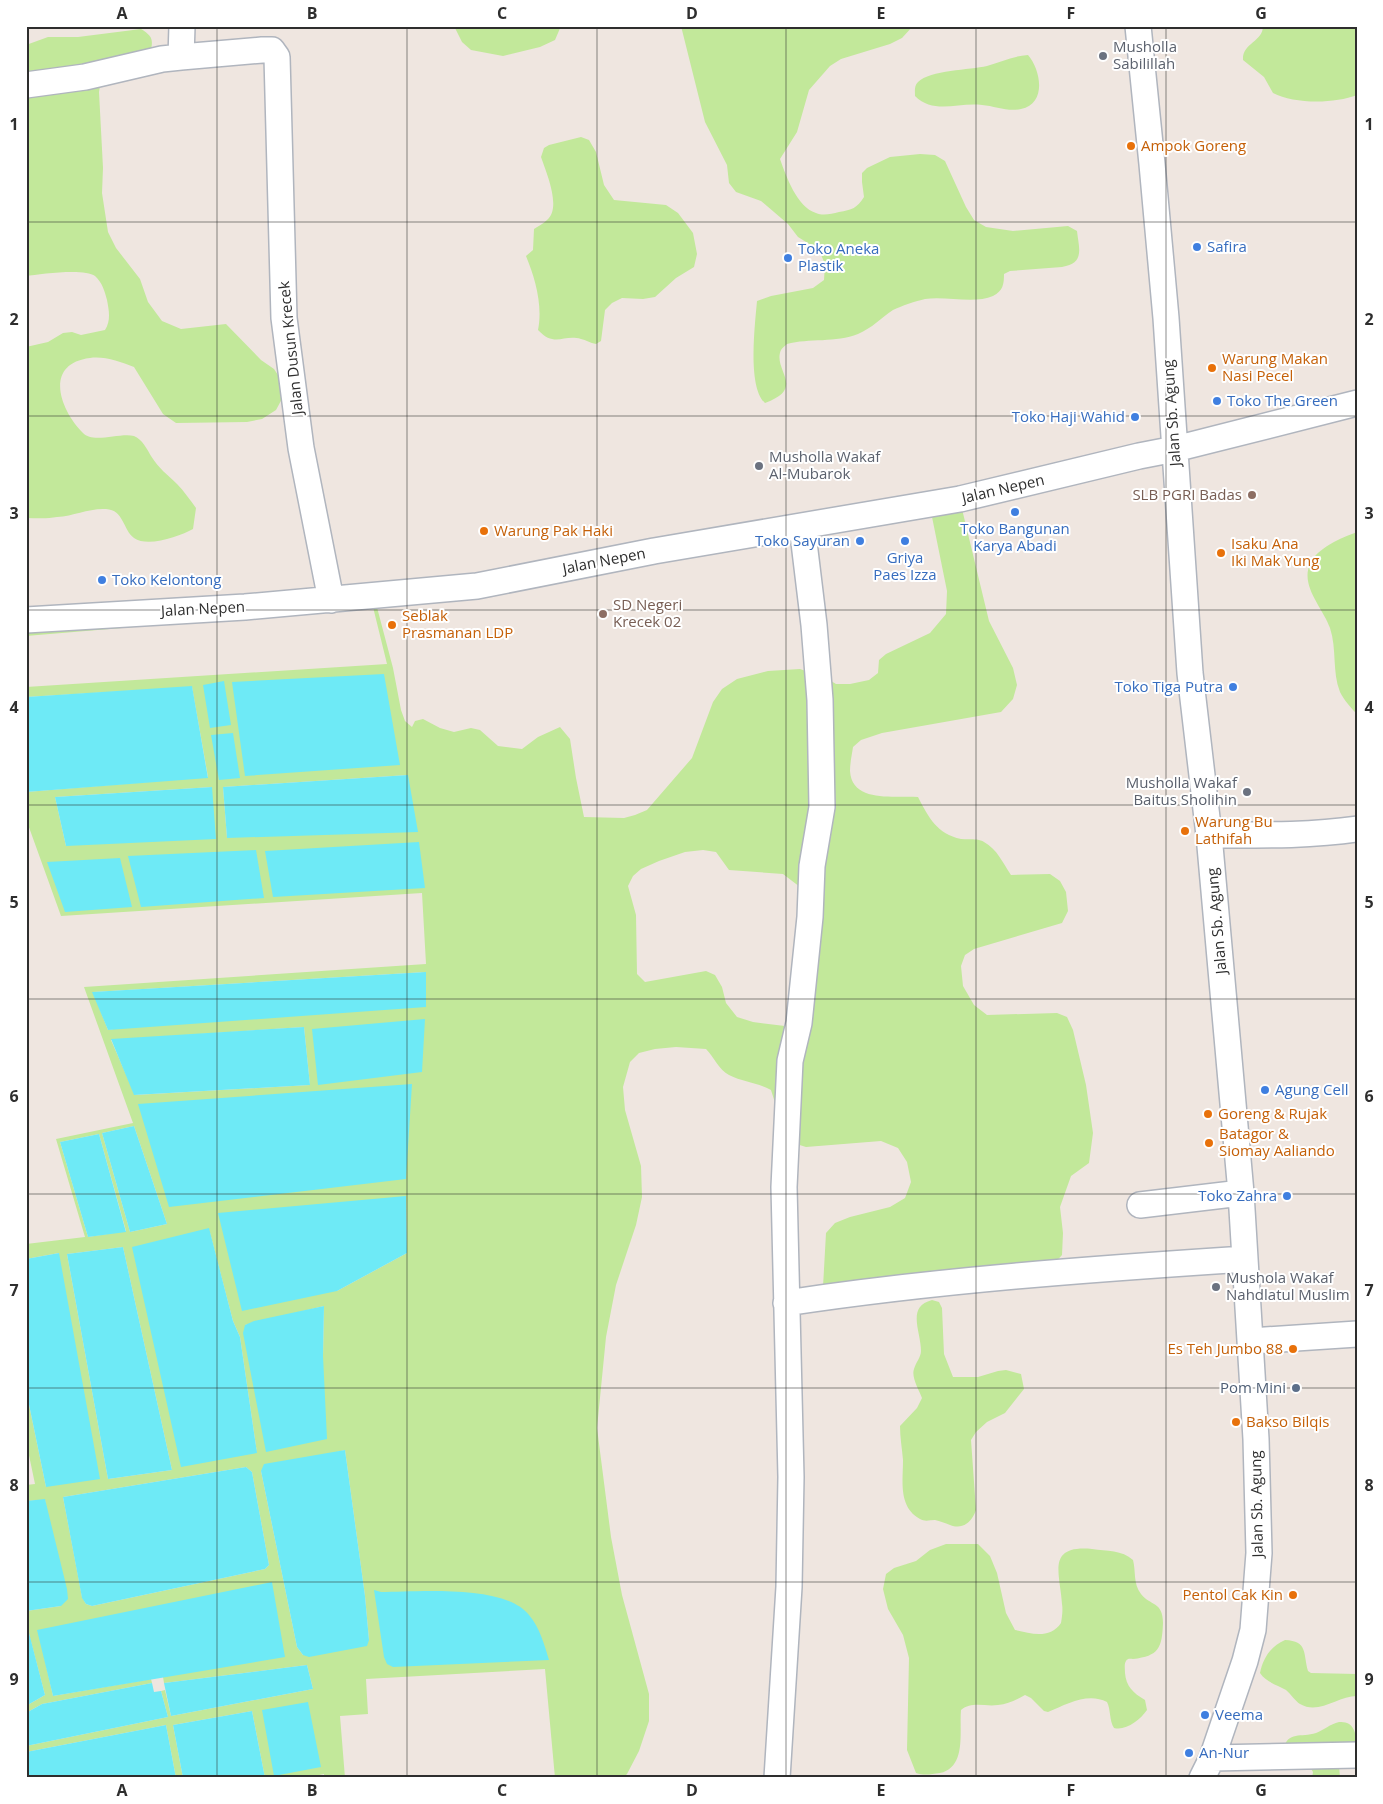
<svg xmlns="http://www.w3.org/2000/svg" width="1383" height="1804" viewBox="0 0 1383 1804" font-family="'Open Sans',sans-serif">
  <style>
    .green { fill: #c2e89a; fill-rule: evenodd }
    .water { fill: #6eeaf6 }
    .lines { fill: none; stroke-linecap: round; stroke-linejoin: round }
    .minor-casing { stroke: #b0b5be; stroke-width: 28 }
    .minor { stroke: #fff; stroke-width: 25 }
    .grid { fill: none; stroke: #2e2e2e; stroke-width: 1; stroke-opacity: 0.55 }
    .worship-dot { fill: #6b7280; stroke: #fff; stroke-width: 2 }
    .food-dot { fill: #e8710a; stroke: #fff; stroke-width: 2 }
    .shop-dot { fill: #3f7fe0; stroke: #fff; stroke-width: 2 }
    .education-dot { fill: #8d6e63; stroke: #fff; stroke-width: 2 }
    .service-dot { fill: #5c6f8a; stroke: #fff; stroke-width: 2 }
    .labels { text-anchor: middle; stroke-width: 4; stroke-linejoin: round; paint-order: stroke }
    .worship-label { font-size: 15px; fill: #5b616d; stroke: #fff; text-anchor: start }
    .food-label { font-size: 15px; fill: #c56008; stroke: #fff; text-anchor: start }
    .shop-label { font-size: 15px; fill: #366cbe; stroke: #fff; text-anchor: start }
    .street-label { font-size: 15px; fill: #2e2e2e; stroke: #fff }
    .education-label { font-size: 15px; fill: #785e54; stroke: #fff; text-anchor: end }
    .service-label { font-size: 15px; fill: #4e5e75; stroke: #fff; text-anchor: end }
    .neatline { fill: none; stroke: #2e2e2e; stroke-width: 2 }
    .grid-label { font-size: 16px; text-anchor: middle; font-weight: bold; fill: #2e2e2e }
  </style>
  <rect width="100%" height="100%" fill="#efe6e0"/>
  <!-- green -->
  <path class="green" d="M 454,26 L 561,26 L 555,40 L 540,47 L 503,56 L 471,50 L 462,42 Z
    M 681,26 L 913,26 L 902,38 L 890,44 L 841,59 L 830,66 L 809,90 L 797,132 L 780,159 C 786,176 797,207 816,213 C 823,216 831,214 839,212 C 852,210 857,208 864,197 L 862,182 L 862,173 L 867,168 L 890,157 L 920,154 L 935,155 L 945,161 L 966,207 L 974,220 L 986,227 L 1013,231 L 1068,226 L 1077,231 C 1079,249 1085,263 1062,267 L 1010,271 L 1004,274 C 1004,284 1003,291 993,296 C 975,304 946,296 925,299 C 916,301 901,306 893,310 C 881,318 872,328 858,334 C 836,343 809,338 787,344 C 785,346 782,348 781,350 C 772,370 807,388 765,403 C 747,387 755,324 757,301 L 771,296 L 813,288 L 824,280 L 825,264 L 819,250 L 798,237 L 788,224 L 761,201 L 736,192 L 729,183 L 727,165 L 705,122 Z
    M 1263,26 L 1357,26 L 1357,95 C 1334,104 1294,104 1273,93 L 1264,77 L 1243,60 C 1242,43 1263,42 1263,26 Z
    M 141,29 C 154,37 153,40 150,55 L 101,80 L 99,92 L 103,168 L 102,193 L 108,232 L 116,248 L 140,279 L 148,302 L 162,321 L 181,329 L 226,324 L 261,360 L 274,369 L 282,381 L 283,397 L 276,410 L 262,419 L 247,422 L 176,423 L 163,414 L 134,367 C 120,362 105,356 90,358 C 43,364 60,410 83,433 C 93,444 121,432 134,436 C 142,439 147,449 151,456 C 160,470 166,473 177,484 C 184,491 190,500 196,508 L 193,529 C 180,536 148,548 134,538 C 123,530 124,510 106,509 C 89,508 74,516 57,517 C 47,519 36,518 26,518 L 26,347 L 48,342 L 63,333 L 72,332 L 81,335 L 105,330 C 111,320 109,311 107,300 C 105,292 102,282 95,276 C 85,268 40,274 26,276 L 26,45 L 48,37 L 78,37 Z
    M 1028,55 C 1041,70 1047,104 1021,109 C 1008,112 995,106 982,105 C 958,102 934,115 915,96 C 915,91 914,86 918,82 C 930,70 970,70 987,66 C 1001,62 1013,56 1028,55 Z
    M 581,137 L 589,140 L 596,152 L 604,185 L 614,200 L 666,205 L 678,213 L 693,233 L 697,254 L 694,267 L 676,278 L 655,297 L 643,299 L 622,298 L 612,303 L 605,310 L 601,341 L 596,344 C 590,343 586,340 581,339 C 563,334 555,348 538,330 C 543,305 535,278 526,256 L 533,250 L 534,229 C 538,226 543,224 547,220 C 562,208 546,172 541,157 L 544,148 L 549,145 Z
    M 962,509 L 989,621 L 1013,668 L 1017,685 L 1013,699 L 1001,712 L 882,733 L 861,740 L 853,747 C 852,754 850,763 850,771 C 852,804 896,795 918,797 C 929,818 937,834 961,839 C 968,840 978,838 984,842 C 997,849 1003,863 1011,875 L 1050,874 L 1060,881 L 1066,892 L 1068,911 L 1062,923 L 974,949 L 965,955 L 961,966 L 963,986 L 974,1005 L 987,1015 L 1057,1013 L 1067,1017 L 1073,1030 L 1086,1085 L 1093,1133 L 1089,1163 L 1071,1176 L 1060,1207 L 1063,1233 L 1062,1255 L 1053,1265 L 823,1287 L 826,1233 L 835,1223 L 850,1217 L 890,1207 L 905,1198 L 911,1182 L 907,1162 L 898,1148 L 881,1141 L 806,1147 L 790,1142 L 782,1125 L 771,1090 C 756,1082 743,1082 729,1075 C 719,1070 714,1057 706,1049 L 676,1047 L 655,1049 L 639,1053 L 630,1062 L 623,1087 L 625,1110 L 641,1166 L 642,1197 L 636,1225 L 616,1285 L 606,1337 L 597,1428 L 611,1537 L 622,1595 L 649,1694 L 649,1721 L 639,1751 L 627,1774 L 623,1778 L 555,1778 L 545,1669 L 366,1679 L 368,1714 L 340,1716 L 345,1778 L 324,1778 L 324,1774 L 305,1778 L 265,1778 L 252,1711 L 173,1725 L 183,1778 L 176,1778 L 166,1725 L 26,1752 L 26,1746 L 168,1717 L 161,1691 L 165,1690 L 171,1716 L 313,1689 L 307,1665 L 164,1683 L 163,1677 L 38,1630 L 53,1696 L 151,1679 L 152,1683 L 42,1704 L 26,1713 L 26,1706 L 45,1695 L 28,1630 L 26,1629 L 26,1611 L 61,1606 L 45,1500 L 26,1501 L 26,1485 L 35,1484 L 26,1441 L 26,1390 L 46,1487 L 59,1253 L 26,1259 L 26,1244 L 85,1237 L 56,1139 L 133,1123 L 84,987 L 426,964 L 422,893 L 61,916 L 26,819 L 26,792 L 208,777 L 192,687 L 26,697 L 26,687 L 387,664 L 373,607 L 26,636 L 26,620 L 374,596 L 393,668 L 401,710 L 405,721 L 412,727 L 415,721 L 423,719 L 440,728 L 454,732 L 471,728 L 480,730 L 498,746 L 522,749 L 538,737 L 560,727 L 570,739 L 576,778 L 584,817 L 624,818 L 635,815 L 647,810 L 692,758 L 713,702 L 722,689 L 737,679 L 768,671 L 800,669 L 826,678 L 836,684 L 850,684 L 869,680 L 878,673 L 879,660 L 886,654 L 930,633 L 946,614 L 947,591 L 931,512 ZM 408,775 L 227,838 L 223,787 ZM 212,787 L 66,846 L 55,797 ZM 703,850 L 716,852 L 729,870 L 783,874 L 800,887 L 799,1023 L 785,1026 L 753,1022 L 737,1017 L 726,1003 L 722,987 L 715,975 L 706,971 L 645,982 L 637,974 L 636,915 L 628,886 L 633,876 L 641,869 L 659,861 L 685,852 ZM 426,972 L 108,1030 L 93,992 ZM 304,1027 L 310,1085 L 135,1095 L 111,1040 ZM 134,1126 L 167,1224 L 130,1232 L 102,1133 ZM 99,1134 L 126,1231 L 88,1237 L 60,1142 ZM 406,1196 L 407,1253 L 337,1291 ZM 209,1229 L 233,1321 L 240,1337 L 257,1453 ZM 123,1247 L 172,1470 L 108,1479 L 67,1254 ZM 324,1306 L 323,1355 L 245,1325 ZM 345,1450 L 365,1596 L 369,1640 L 303,1655 L 297,1647 L 261,1471 ZM 246,1467 L 252,1472 L 269,1565 L 265,1569 L 92,1606 L 86,1604 L 82,1597 L 63,1497 Z
    M 1357,532 L 1357,714 C 1351,708 1344,700 1340,692 C 1332,672 1337,649 1330,628 C 1323,608 1300,586 1310,564 C 1317,548 1341,538 1357,532 Z
    M 932,1300 L 939,1302 L 942,1308 L 944,1354 L 953,1377 L 978,1377 L 998,1371 L 1006,1370 L 1021,1374 L 1024,1389 L 1005,1413 L 987,1422 L 976,1432 L 971,1440 L 976,1510 C 972,1522 963,1530 950,1525 C 945,1523 940,1521 935,1520 C 930,1520 925,1522 920,1519 C 898,1507 903,1481 903,1460 C 902,1449 900,1437 900,1426 L 917,1408 L 922,1398 C 919,1390 911,1377 914,1369 C 916,1362 921,1357 921,1351 C 921,1331 906,1307 932,1300 Z
    M 946,1544 L 978,1544 L 990,1556 L 997,1573 L 1006,1613 L 1015,1630 C 1032,1634 1050,1639 1061,1623 C 1062,1617 1063,1610 1062,1604 C 1060,1573 1046,1545 1092,1549 C 1107,1551 1122,1550 1133,1560 C 1136,1571 1133,1584 1141,1594 C 1150,1606 1163,1601 1163,1623 C 1162,1648 1159,1656 1133,1659 C 1130,1659 1128,1658 1126,1661 C 1124,1664 1125,1669 1125,1673 C 1126,1686 1133,1693 1145,1700 L 1147,1710 C 1140,1720 1126,1731 1114,1728 C 1109,1720 1111,1710 1107,1702 C 1088,1692 1067,1704 1048,1712 L 1044,1711 L 1031,1698 L 1025,1695 C 1016,1700 1008,1704 998,1705 C 985,1707 972,1701 961,1710 C 959,1731 967,1767 940,1773 C 931,1774 925,1776 916,1773 L 907,1750 L 909,1658 L 903,1635 L 888,1609 L 883,1589 L 886,1574 L 894,1568 L 916,1561 L 930,1550 Z
    M 1285,1640 C 1308,1641 1303,1653 1308,1671 L 1311,1673 L 1357,1674 L 1357,1696 C 1338,1696 1319,1715 1300,1704 C 1295,1701 1291,1694 1286,1690 C 1277,1685 1266,1682 1260,1673 C 1263,1658 1271,1646 1285,1640 Z
    M 1339,1722 C 1342,1722 1345,1722 1347,1723 C 1356,1726 1358,1742 1354,1749 C 1350,1755 1343,1760 1339,1765 L 1340,1778 L 1312,1778 L 1313,1772 L 1310,1767 L 1283,1750 C 1288,1730 1301,1738 1316,1733 C 1324,1730 1330,1724 1339,1722 Z"/>
  <!-- water -->
  <path class="water" d="M 384,674 L 400,765 L 245,776 L 232,682 Z
    M 224,681 L 231,725 L 210,728 L 203,685 Z
    M 192,686 L 208,778 L 26,792 L 26,697 Z
    M 233,733 L 240,778 L 219,780 L 211,735 Z
    M 408,775 L 418,832 L 227,838 L 223,787 Z
    M 212,787 L 216,839 L 66,846 L 55,797 Z
    M 419,842 L 425,888 L 273,897 L 265,851 Z
    M 256,850 L 264,898 L 141,907 L 128,856 Z
    M 120,858 L 132,907 L 65,912 L 47,862 Z
    M 426,972 L 426,1007 L 108,1030 L 92,992 Z
    M 425,1019 L 422,1072 L 318,1085 L 312,1029 Z
    M 304,1027 L 310,1085 L 134,1095 L 111,1039 Z
    M 412,1084 L 406,1179 L 169,1207 L 138,1104 Z
    M 134,1126 L 167,1224 L 130,1232 L 102,1133 Z
    M 99,1134 L 126,1232 L 88,1237 L 60,1142 Z
    M 406,1196 L 407,1253 L 337,1291 L 242,1311 L 218,1213 Z
    M 209,1228 L 233,1321 L 240,1337 L 257,1453 L 181,1467 L 132,1247 Z
    M 123,1247 L 172,1470 L 108,1479 L 67,1254 Z
    M 59,1253 L 100,1479 L 46,1487 L 26,1390 L 26,1259 Z
    M 324,1306 L 323,1356 L 327,1439 L 266,1452 L 243,1333 L 245,1325 L 254,1321 Z
    M 345,1450 L 365,1596 L 369,1640 L 367,1646 L 309,1657 L 303,1655 L 297,1647 L 261,1471 L 264,1464 Z
    M 246,1467 L 252,1472 L 269,1565 L 265,1569 L 92,1606 L 86,1604 L 82,1598 L 63,1497 Z
    M 45,1499 L 67,1589 L 68,1599 L 61,1606 L 26,1611 L 26,1501 Z
    M 272,1582 L 285,1657 L 53,1696 L 37,1630 Z
    M 374,1590 L 381,1592 C 417,1592 505,1584 529,1615 C 540,1628 544,1644 549,1660 L 393,1667 L 387,1664 L 384,1657 Z
    M 26,1629 L 28,1629 L 45,1695 L 26,1706 Z
    M 307,1665 L 313,1689 L 171,1716 L 164,1683 Z
    M 152,1683 L 154,1692 L 161,1691 L 168,1717 L 26,1746 L 26,1713 L 42,1704 Z
    M 308,1702 L 321,1767 L 274,1776 L 262,1710 Z
    M 252,1711 L 265,1778 L 183,1778 L 173,1725 Z
    M 166,1725 L 176,1778 L 26,1778 L 26,1752 Z"/>
  <g class="lines">
    <defs>
      <path id="minor" d="M 182,26 L 181,57 L 262,50 L 272,50 L 277,57 L 284,318 L 301,448 L 331,600
        M 1138,26 L 1152,164 L 1166,318 L 1190,673 L 1209,835 L 1241,1193 L 1256,1439 L 1259,1553 L 1253,1630 L 1245,1661 L 1212,1758 L 1202,1778
        M 26,85 L 85,77 L 162,59 L 181,57
        M 26,620 L 245,607 L 477,586 L 654,551 L 960,499 L 1139,456 L 1175,449 L 1357,403
        M 1209,835 C 1258,835 1308,836 1357,829
        M 1140,1205 L 1241,1193
        M 786,1303 C 938,1280 1092,1269 1245,1259
        M 1251,1341 L 1357,1334
        M 1212,1758 L 1357,1755
        M 777,1778 L 789,1587 L 791,1477 L 784,1187 L 790,1061 L 799,1023 L 810,917 L 812,866 L 822,807 L 820,700 L 814,625 L 802,526"/>
    </defs>
    <!-- minor casing -->
    <use href="#minor" class="minor-casing"/>
    <!-- minor -->
    <use href="#minor" class="minor"/>
  </g>
  <!-- grid -->
  <path class="grid" d="M 217,26 L 217,1778M 407,26 L 407,1778M 597,26 L 597,1778M 786,26 L 786,1778M 976,26 L 976,1778M 1166,26 L 1166,1778M 26,222 L 1357,222M 26,416 L 1357,416M 26,610 L 1357,610M 26,805 L 1357,805M 26,999 L 1357,999M 26,1194 L 1357,1194M 26,1388 L 1357,1388M 26,1582 L 1357,1582"/>
  <!-- markers -->
  <g class="worship-dot">
    <circle cx="1103" cy="56" r="5"/>
    <circle cx="759" cy="466" r="5"/>
    <circle cx="1247" cy="792" r="5"/>
    <circle cx="1216" cy="1287" r="5"/>
  </g>
  <g class="food-dot">
    <circle cx="1131" cy="146" r="5"/>
    <circle cx="1212" cy="368" r="5"/>
    <circle cx="484" cy="531" r="5"/>
    <circle cx="1221" cy="553" r="5"/>
    <circle cx="392" cy="625" r="5"/>
    <circle cx="1185" cy="831" r="5"/>
    <circle cx="1208" cy="1114" r="5"/>
    <circle cx="1209" cy="1143" r="5"/>
    <circle cx="1293" cy="1349" r="5"/>
    <circle cx="1236" cy="1422" r="5"/>
    <circle cx="1293" cy="1595" r="5"/>
  </g>
  <g class="shop-dot">
    <circle cx="1197" cy="247" r="5"/>
    <circle cx="788" cy="258" r="5"/>
    <circle cx="1217" cy="401" r="5"/>
    <circle cx="1135" cy="417" r="5"/>
    <circle cx="1015" cy="512" r="5"/>
    <circle cx="860" cy="541" r="5"/>
    <circle cx="905" cy="541" r="5"/>
    <circle cx="102" cy="580" r="5"/>
    <circle cx="1233" cy="687" r="5"/>
    <circle cx="1265" cy="1090" r="5"/>
    <circle cx="1287" cy="1196" r="5"/>
    <circle cx="1205" cy="1715" r="5"/>
    <circle cx="1189" cy="1753" r="5"/>
  </g>
  <g class="education-dot">
    <circle cx="1252" cy="495" r="5"/>
    <circle cx="603" cy="614" r="5"/>
  </g>
  <circle class="service-dot" cx="1296" cy="1388" r="5"/>
  <g class="labels">
    <!-- worship labels -->
    <g class="worship-label">
      <text x="1113" y="52">Musholla<tspan x="1113" dy="17">Sabilillah</tspan></text>
      <text x="769" y="462">Musholla Wakaf<tspan x="769" dy="17">Al-Mubarok</tspan></text>
      <text x="1237" y="788" text-anchor="end">Musholla Wakaf<tspan x="1237" dy="17">Baitus Sholihin</tspan></text>
      <text x="1226" y="1283">Mushola Wakaf<tspan x="1226" dy="17">Nahdlatul Muslim</tspan></text>
    </g>
    <!-- food labels -->
    <g class="food-label">
      <text x="1141" y="151">Ampok Goreng</text>
      <text x="1222" y="364">Warung Makan<tspan x="1222" dy="17">Nasi Pecel</tspan></text>
      <text x="494" y="536">Warung Pak Haki</text>
      <text x="1231" y="549">Isaku Ana<tspan x="1231" dy="17">Iki Mak Yung</tspan></text>
      <text x="402" y="621">Seblak<tspan x="402" dy="17">Prasmanan LDP</tspan></text>
      <text x="1195" y="827">Warung Bu<tspan x="1195" dy="17">Lathifah</tspan></text>
      <text x="1218" y="1119">Goreng &amp; Rujak</text>
      <text x="1219" y="1139">Batagor &amp;<tspan x="1219" dy="17">Siomay Aaliando</tspan></text>
      <text x="1283" y="1354" text-anchor="end">Es Teh Jumbo 88</text>
      <text x="1246" y="1427">Bakso Bilqis</text>
      <text x="1283" y="1600" text-anchor="end">Pentol Cak Kin</text>
    </g>
    <!-- shop labels -->
    <g class="shop-label">
      <text x="1207" y="252">Safira</text>
      <text x="798" y="254">Toko Aneka<tspan x="798" dy="17">Plastik</tspan></text>
      <text x="1227" y="406">Toko The Green</text>
      <text x="1125" y="422" text-anchor="end">Toko Haji Wahid</text>
      <text x="1015" y="534" text-anchor="middle">Toko Bangunan<tspan x="1015" dy="17">Karya Abadi</tspan></text>
      <text x="850" y="546" text-anchor="end">Toko Sayuran</text>
      <text x="905" y="563" text-anchor="middle">Griya<tspan x="905" dy="17">Paes Izza</tspan></text>
      <text x="112" y="585">Toko Kelontong</text>
      <text x="1223" y="692" text-anchor="end">Toko Tiga Putra</text>
      <text x="1275" y="1095">Agung Cell</text>
      <text x="1277" y="1201" text-anchor="end">Toko Zahra</text>
      <text x="1215" y="1720">Veema</text>
      <text x="1199" y="1758">An-Nur</text>
    </g>
    <!-- street labels -->
    <g class="street-label">
      <text transform="translate(291 348) rotate(-96)" y="5">Jalan Dusun Krecek</text>
      <text transform="translate(1172 413) rotate(-94)" y="5">Jalan Sb. Agung</text>
      <text transform="translate(1003 489) rotate(-13)" y="5">Jalan Nepen</text>
      <text transform="translate(604 561) rotate(-11)" y="5">Jalan Nepen</text>
      <text transform="translate(203 609) rotate(-3)" y="5">Jalan Nepen</text>
      <text transform="translate(1217 921) rotate(-95)" y="5">Jalan Sb. Agung</text>
      <text transform="translate(1257 1504) rotate(-91)" y="5">Jalan Sb. Agung</text>
    </g>
    <!-- education labels -->
    <g class="education-label">
      <text x="1242" y="500">SLB PGRI Badas</text>
      <text x="613" y="610" text-anchor="start">SD Negeri<tspan x="613" dy="17">Krecek 02</tspan></text>
    </g>
    <!-- service labels -->
    <g class="service-label">
      <text x="1286" y="1393">Pom Mini</text>
    </g>
  </g>
  <!-- border -->
  <rect width="1383" height="1804" fill="none" stroke="#ffffff" stroke-width="55"/>
  <rect x="28" y="28" width="1328" height="1748" class="neatline"/>
  <g class="grid-label">
    <text x="122" y="19">A</text>
    <text x="312" y="19">B</text>
    <text x="502" y="19">C</text>
    <text x="692" y="19">D</text>
    <text x="881" y="19">E</text>
    <text x="1071" y="19">F</text>
    <text x="1261" y="19">G</text>
    <text x="14" y="130">1</text>
    <text x="1369" y="130">1</text>
    <text x="14" y="325">2</text>
    <text x="1369" y="325">2</text>
    <text x="14" y="519">3</text>
    <text x="1369" y="519">3</text>
    <text x="14" y="713">4</text>
    <text x="1369" y="713">4</text>
    <text x="14" y="908">5</text>
    <text x="1369" y="908">5</text>
    <text x="14" y="1102">6</text>
    <text x="1369" y="1102">6</text>
    <text x="14" y="1296">7</text>
    <text x="1369" y="1296">7</text>
    <text x="14" y="1491">8</text>
    <text x="1369" y="1491">8</text>
    <text x="14" y="1685">9</text>
    <text x="1369" y="1685">9</text>
    <text x="122" y="1796">A</text>
    <text x="312" y="1796">B</text>
    <text x="502" y="1796">C</text>
    <text x="692" y="1796">D</text>
    <text x="881" y="1796">E</text>
    <text x="1071" y="1796">F</text>
    <text x="1261" y="1796">G</text>
  </g>
</svg>
